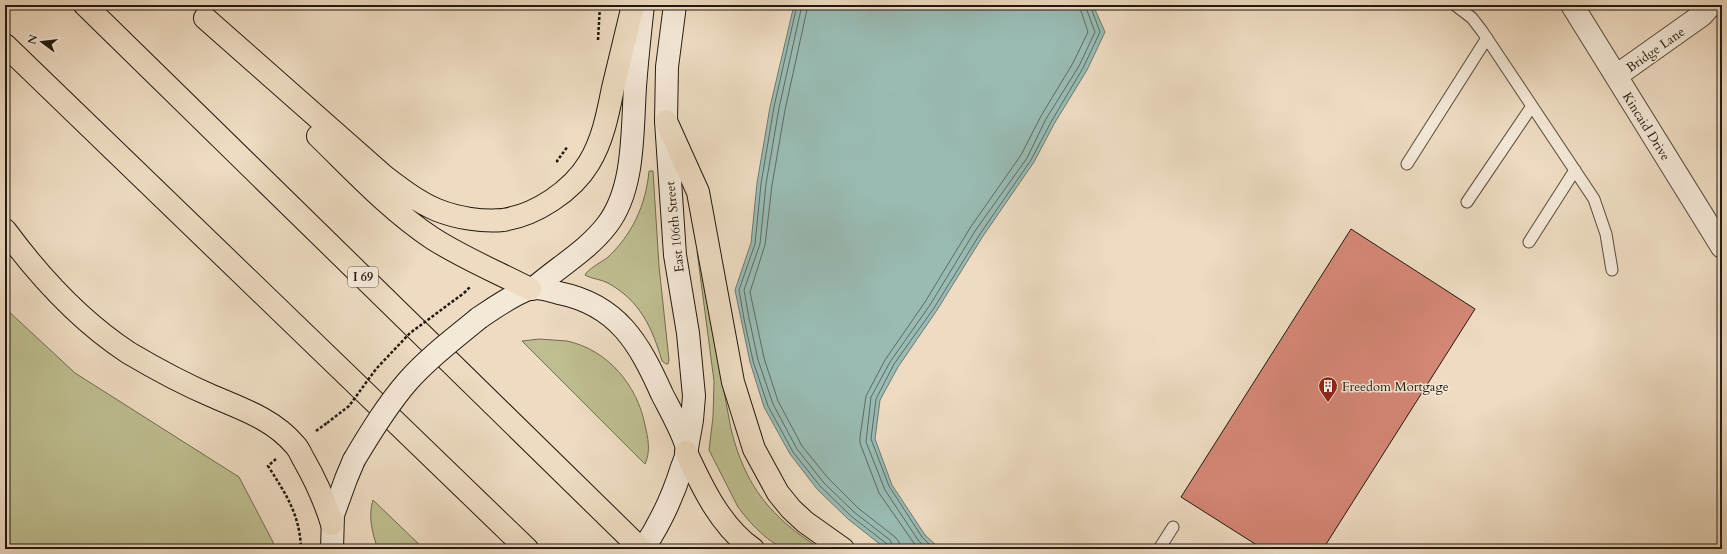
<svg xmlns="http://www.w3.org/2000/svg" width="1727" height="554" viewBox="0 0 1727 554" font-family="Cardo,serif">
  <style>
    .green { fill: #bebe90; stroke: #706c50 }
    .water { fill: #99bbb3; stroke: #697a72 }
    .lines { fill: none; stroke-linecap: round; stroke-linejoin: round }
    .shore { stroke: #5d6a62; stroke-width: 1 }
    .building { fill: #d48776; stroke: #211910 }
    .service-casing { stroke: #544a3c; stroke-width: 13 }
    .minor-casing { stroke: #544a3c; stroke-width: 24 }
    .secondary-casing { stroke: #211910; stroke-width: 24 }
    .motorway-casing { stroke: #211910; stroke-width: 24 }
    .path { stroke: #211910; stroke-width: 2.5; stroke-dasharray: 3 2; stroke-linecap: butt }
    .service { stroke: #f4e8d7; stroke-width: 11 }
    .minor { stroke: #f4e8d7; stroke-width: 22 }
    .secondary { stroke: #f4e8d7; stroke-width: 22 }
    .motorway { stroke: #eedbc1; stroke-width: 22 }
    .secondary-bridge-casing { stroke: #211910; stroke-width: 24; stroke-linecap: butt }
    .path-bridge { stroke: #211910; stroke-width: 2.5; stroke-dasharray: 3 2; stroke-linecap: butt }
    .secondary-bridge { stroke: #f4e8d7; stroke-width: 22 }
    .labels { text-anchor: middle; stroke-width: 3; stroke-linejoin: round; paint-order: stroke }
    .shield { fill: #f4e8d7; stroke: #60574c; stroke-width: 1 }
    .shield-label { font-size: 12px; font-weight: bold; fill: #211910 }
    .street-label { font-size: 13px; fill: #211910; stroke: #f4e8d7 }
    .poi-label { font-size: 13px; fill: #211910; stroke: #f4e8d7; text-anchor: start }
  </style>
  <rect width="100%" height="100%" fill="#eedbc1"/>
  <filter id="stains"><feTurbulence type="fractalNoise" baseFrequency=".005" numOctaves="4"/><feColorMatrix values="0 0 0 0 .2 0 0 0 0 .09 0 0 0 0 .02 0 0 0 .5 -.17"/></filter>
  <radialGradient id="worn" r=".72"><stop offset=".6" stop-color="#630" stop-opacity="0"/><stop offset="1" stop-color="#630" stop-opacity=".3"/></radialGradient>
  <!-- green -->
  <path class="green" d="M 649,171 L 653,171 L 659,266 L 669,360 L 668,364 L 666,364 L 662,361 C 652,327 640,301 608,283 C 601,279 591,279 585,275 C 587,270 601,262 607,258 C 632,235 646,205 649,171 Z
    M 697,251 L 698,252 L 731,429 C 745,486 771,518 821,549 C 810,549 799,550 789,549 C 771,547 748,521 738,507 L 709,450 L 713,417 L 714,381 Z
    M 5,308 L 75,373 L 239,477 L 273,542 L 274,549 L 5,549 Z
    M 539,339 C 548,340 558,340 567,341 C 608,350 637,385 645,425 C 648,438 651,451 645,464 L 522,341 Z
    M 373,500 L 424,549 L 378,549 C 372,533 368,516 373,500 Z"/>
  <!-- water -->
  <path class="water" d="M 794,5 L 1093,5 L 1105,32 L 1087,70 L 1054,124 L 1034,162 L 983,236 L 937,310 L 898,367 L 880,400 L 875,439 L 892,485 L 925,535 L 940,549 L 886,549 L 848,519 L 817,489 L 790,454 L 764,407 L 750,362 L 735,290 L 751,243 L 757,183 L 770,107 Z"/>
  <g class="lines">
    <!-- shore -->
    <path class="shore" d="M 797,5 L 774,107 L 761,184 L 755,244 L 739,290 L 744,319 L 753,361 L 768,406 L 793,452 L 820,486 L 851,516 L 887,544 L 888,549
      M 802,5 L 779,108 L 766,184 L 760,244 L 744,290 L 749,318 L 758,360 L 773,404 L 797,449 L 824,483 L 854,512 L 890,540 L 894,549
      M 808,5 L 785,110 L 772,185 L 765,245 L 750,292 L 764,358 L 778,401 L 802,446 L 828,478 L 858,508 L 895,537 L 899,542 L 900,549
      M 918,549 L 879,493 L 860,443 L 860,437 L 866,396 L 885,360 L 925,302 L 970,228 L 1021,155 L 1041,116 L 1073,63 L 1088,32 L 1079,5
      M 927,549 L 918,540 L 885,490 L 866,442 L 871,397 L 890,362 L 930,305 L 975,231 L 1027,158 L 1046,119 L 1079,66 L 1095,32 L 1085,5
      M 934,549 L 922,537 L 889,486 L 871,439 L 876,399 L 894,364 L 934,308 L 980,234 L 1031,160 L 1051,122 L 1083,68 L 1100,32 L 1090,5"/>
  </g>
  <!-- building -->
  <path class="building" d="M 1351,229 L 1475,309 L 1323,549 L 1263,549 L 1181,497 Z"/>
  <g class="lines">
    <defs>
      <path id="service" d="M 1455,5 L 1472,18 L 1482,31 L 1594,199 L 1606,234 L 1612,270
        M 1407,164 L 1487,38
        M 1467,202 L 1532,106
        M 1529,242 L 1575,170
        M 1159,549 L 1173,527"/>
      <path id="minor" d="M 1572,5 L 1722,247
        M 1616,76 L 1702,15 L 1711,5"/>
      <path id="secondary" d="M 675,5 L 667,67 L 666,121 L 675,255 L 688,333 L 694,396 L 692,420 L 687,448
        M 533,289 C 558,267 587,251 607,225 C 635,189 632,131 635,87 C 637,60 640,32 643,5
        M 479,318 C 494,308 512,295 529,289 C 537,286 551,291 559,293 C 618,305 639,343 662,394 C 668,406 686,438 687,450 C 687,455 684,462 682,467 C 673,496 660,524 643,549
        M 332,549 L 333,515 L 346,479 L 354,460"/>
      <path id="motorway" d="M 85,5 L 641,549
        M 205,18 L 384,176 C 401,189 418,202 437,210 C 457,218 482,222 503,220 C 536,215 572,191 589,163 C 603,140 608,113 613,88 C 620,60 626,33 633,5
        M 5,45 L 527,549
        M 666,121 L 698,192 L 733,382 L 754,449 L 778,493 L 791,509 L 805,522 L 843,549
        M 318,136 C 355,172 390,210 432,238 C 463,258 497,272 530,289
        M 5,230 C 39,276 80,321 129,353 C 156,369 184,384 212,396 C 242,409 273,419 295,445 C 299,449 301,455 304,460 C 316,481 325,501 332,524
        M 686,452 C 702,487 721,527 753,549"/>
    </defs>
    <!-- service casing -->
    <use href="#service" class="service-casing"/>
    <!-- minor casing -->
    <use href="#minor" class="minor-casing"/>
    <!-- secondary casing -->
    <use href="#secondary" class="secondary-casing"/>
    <!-- motorway casing -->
    <use href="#motorway" class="motorway-casing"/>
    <!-- path -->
    <path class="path" d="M 598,40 L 600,5
      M 558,162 L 557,161 L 568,146
      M 464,293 L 471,286
      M 316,431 L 327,423
      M 276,459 L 268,466 C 286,494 300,515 301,549"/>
    <!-- service -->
    <use href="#service" class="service"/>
    <!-- minor -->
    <use href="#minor" class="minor"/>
    <!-- secondary -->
    <use href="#secondary" class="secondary"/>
    <!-- motorway -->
    <use href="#motorway" class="motorway"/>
    <defs>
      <path id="secondary-bridge" d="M 354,460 C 370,433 387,405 408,381 C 429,357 455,338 479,318"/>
    </defs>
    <!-- secondary-bridge casing -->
    <use href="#secondary-bridge" class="secondary-bridge-casing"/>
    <!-- path-bridge -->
    <path class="path-bridge" d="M 327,423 L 349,406 L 376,369 L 410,333 L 464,293"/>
    <!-- secondary-bridge -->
    <use href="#secondary-bridge" class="secondary-bridge"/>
  </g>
  <!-- icons -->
  <defs>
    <symbol id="building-pin" viewBox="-11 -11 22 30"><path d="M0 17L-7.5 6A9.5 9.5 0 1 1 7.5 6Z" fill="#8f2418" stroke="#f4e8d7"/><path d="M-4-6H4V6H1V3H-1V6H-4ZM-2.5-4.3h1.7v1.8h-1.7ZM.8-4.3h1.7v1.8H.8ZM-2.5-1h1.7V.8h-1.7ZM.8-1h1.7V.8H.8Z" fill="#fff"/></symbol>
  </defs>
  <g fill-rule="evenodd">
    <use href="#building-pin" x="1317" y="375" width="22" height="30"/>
  </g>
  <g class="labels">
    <!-- shield labels -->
    <rect class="shield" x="348" y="267" width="30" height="20" rx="3"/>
    <g class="shield-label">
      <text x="363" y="281">I 69</text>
    </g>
    <!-- street labels -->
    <g class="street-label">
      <text transform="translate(1655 49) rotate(-35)" y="5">Bridge Lane</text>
      <text transform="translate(1647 126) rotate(58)" y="5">Kincaid Drive</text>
      <text transform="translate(674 227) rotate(-96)" y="5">East 106th Street</text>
    </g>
    <!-- poi labels -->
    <g class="poi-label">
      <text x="1342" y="391">Freedom Mortgage</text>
    </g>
  </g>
  <!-- margin -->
  <rect width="1727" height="554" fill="none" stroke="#eedbc1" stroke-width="20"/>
  <rect x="6" y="6" width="1715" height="542" fill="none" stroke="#211910" stroke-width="2"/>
  <rect x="10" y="10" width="1707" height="534" fill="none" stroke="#211910"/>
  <!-- north arrow -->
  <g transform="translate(42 42) rotate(285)" stroke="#f4e8d7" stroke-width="3" paint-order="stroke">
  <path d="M0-3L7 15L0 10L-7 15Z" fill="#211910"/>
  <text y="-6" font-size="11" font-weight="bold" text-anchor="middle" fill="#211910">N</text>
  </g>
  <rect width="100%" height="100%" filter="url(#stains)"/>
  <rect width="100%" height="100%" fill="url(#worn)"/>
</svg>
